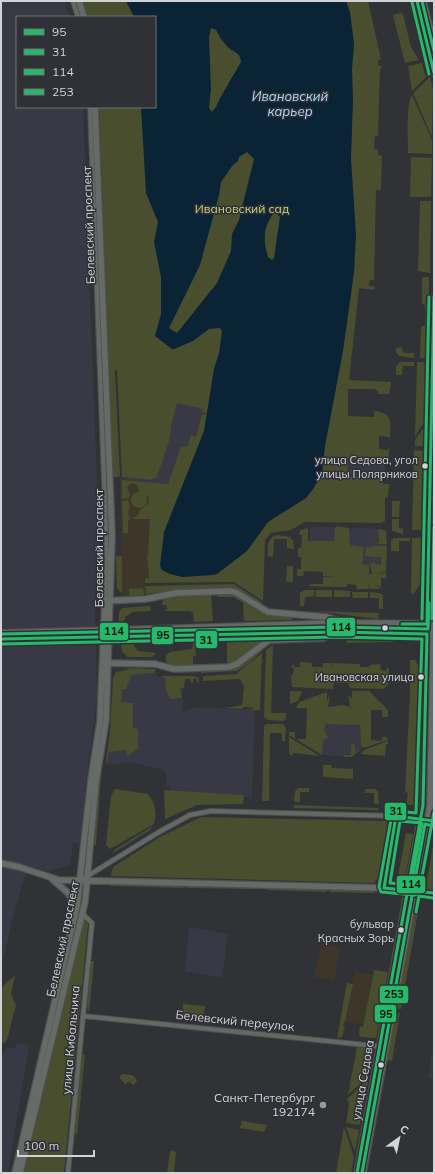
<svg xmlns="http://www.w3.org/2000/svg" width="435" height="1174" viewBox="0 0 435 1174" font-family="Mulish,sans-serif">
  <style>
    .commercial { fill: #3e3729 }
    .built { fill: #383944 }
    .green { fill: #494e2f }
    .water { fill: #0a2335; fill-rule: evenodd }
    .lines { fill: none; stroke-linecap: round; stroke-linejoin: round }
    .street-casing { stroke: #4f5052; stroke-width: 6 }
    .secondary-casing { stroke: #4f5052; stroke-width: 8 }
    .primary-casing { stroke: #4f5052; stroke-width: 8 }
    .street { stroke: #646964; stroke-width: 4 }
    .secondary { stroke: #656b66; stroke-width: 5.5 }
    .primary { stroke: #646965; stroke-width: 6 }
    .primary-bridge-casing { stroke: #4f5052; stroke-width: 8; stroke-linecap: butt }
    .primary-bridge { stroke: #646965; stroke-width: 6 }
    .bus-1-casing { stroke: #303137; stroke-width: 6 }
    .bus-2-casing { stroke: #303137; stroke-width: 6 }
    .bus-3-casing { stroke: #303137; stroke-width: 6 }
    .bus-4-casing { stroke: #303137; stroke-width: 6 }
    .bus-1 { stroke: #26b969; stroke-width: 3 }
    .bus-2 { stroke: #26b969; stroke-width: 3 }
    .bus-3 { stroke: #26b969; stroke-width: 3 }
    .bus-4 { stroke: #26b969; stroke-width: 3 }
    .bus-dot { fill: #d2d3d6; stroke: #303137; stroke-width: 1.5 }
    .poi-dot { fill: #9a9b9e; stroke: #303137; stroke-width: 1.5 }
    .labels { text-anchor: middle; stroke-width: 3; stroke-linejoin: round; paint-order: stroke }
    .bus-label { font-size: 11px; fill: #d2d3d6; stroke: #303137; text-anchor: end }
    .park-label { font-size: 12px; fill: #c4d079; stroke: #303137 }
    .street-label { font-size: 12px; fill: #d2d3d6; stroke: #303137 }
    .poi-label { font-size: 12px; fill: #d2d3d6; stroke: #303137; text-anchor: end }
    .water-label { font-size: 13px; font-style: italic; fill: #aad6f9; stroke: #303137 }
    .line-badge { stroke: #303137; stroke-width: 1.5 }
    .pale-badge-label { font-size: 11px; text-anchor: middle; font-weight: bold; fill: #111 }
  </style>
  <rect width="100%" height="100%" fill="#313236"/>
  <!-- commercial -->
  <path class="commercial" d="M 120,480 L 168,484 L 150,519 L 150,545 L 147,556 L 149,578 L 145,579 L 146,594 L 125,596 L 117,588 L 116,556 L 122,556 Z
    M 321,943 L 341,948 L 334,981 L 314,977 Z
    M 355,971 L 373,975 L 364,1025 L 346,1021 Z"/>
  <!-- built -->
  <path class="built" d="M 1,1 L 65,1 L 70,17 L 17,17 L 17,107 L 83,107 L 100,563 L 95,595 L 97,698 L 86,782 L 80,844 L 73,843 L 70,865 L 48,871 L 28,866 L 12,921 L 1,969 Z
    M 177,402 L 203,409 L 206,413 L 206,415 L 202,415 L 196,437 L 187,447 L 181,446 L 168,484 L 120,480 L 120,477 L 151,480 L 157,477 L 168,442 Z
    M 340,456 L 389,459 L 389,462 L 383,461 L 383,466 L 386,466 L 385,472 L 383,472 L 383,484 L 337,484 Z
    M 310,527 L 340,527 L 340,562 L 309,562 Z
    M 356,528 L 383,529 L 386,531 L 386,570 L 345,567 L 346,530 Z
    M 153,670 L 155,671 L 158,677 L 182,677 L 183,713 L 195,707 L 255,710 L 252,797 L 244,797 L 244,795 L 171,791 L 171,787 L 166,786 L 167,775 L 163,770 L 129,762 L 108,765 L 118,678 Z
    M 318,722 L 361,722 L 361,747 L 352,757 L 322,755 Z
    M 189,927 L 228,934 L 222,978 L 185,971 Z
    M 16,1043 L 29,1045 L 8,1173 L 1,1173 L 1,1053 L 4,1053 L 7,1047 L 15,1049 Z
    M 434,1043 L 434,1079 L 428,1078 Z"/>
  <!-- green -->
  <path class="green" d="M 83,1 L 368,1 L 381,59 L 378,60 L 379,66 L 382,66 L 380,70 L 378,136 L 375,136 L 374,149 L 378,150 L 378,155 L 382,156 L 381,190 L 376,190 L 374,280 L 370,280 L 369,286 L 374,286 L 374,290 L 359,288 L 349,380 L 391,382 L 391,384 L 389,394 L 378,394 L 378,391 L 374,389 L 348,389 L 348,416 L 374,417 L 374,411 C 395,413 390,424 390,440 L 389,437 L 379,436 L 379,449 L 388,450 L 389,447 L 389,462 L 383,461 L 383,466 L 380,466 L 380,460 L 348,459 L 347,477 L 374,477 L 374,472 L 383,472 L 383,484 L 389,484 L 388,497 L 385,498 L 385,521 L 380,523 L 305,522 L 291,530 L 271,533 L 265,540 L 263,601 L 234,582 L 145,583 L 145,579 L 149,578 L 147,555 L 148,555 L 150,519 L 132,519 L 138,515 L 140,510 L 148,504 L 149,498 L 146,495 L 139,492 L 137,485 L 132,483 L 127,487 L 130,495 L 129,498 L 122,499 L 122,480 L 168,484 L 181,446 L 187,447 L 191,435 L 196,437 L 202,414 L 205,415 L 206,413 L 202,412 L 203,409 L 177,403 L 171,427 L 172,429 L 171,429 L 169,441 L 157,477 L 151,480 L 122,477 L 117,370 L 115,370 L 120,477 L 113,477 L 99,107 L 155,107 L 155,17 L 88,17 Z
    M 401,13 L 403,14 L 411,47 L 419,60 L 405,63 L 393,15 Z
    M 422,63 L 425,75 L 428,75 L 412,91 L 408,66 Z
    M 430,77 L 433,89 L 432,137 L 413,93 Z
    M 412,95 L 432,140 L 432,154 L 408,153 C 408,141 406,102 412,95 Z
    M 411,157 L 432,158 L 431,197 L 410,197 Z
    M 420,201 L 431,201 L 430,273 L 418,271 Z
    M 422,277 L 429,277 L 429,315 L 425,315 L 425,305 L 422,304 Z
    M 425,316 L 429,316 L 428,358 L 420,358 L 421,326 L 425,326 Z
    M 402,347 L 403,353 L 414,353 L 414,358 L 399,356 L 396,352 L 396,348 Z
    M 400,362 L 414,362 L 414,366 L 403,366 L 402,375 L 396,375 L 396,366 Z
    M 417,362 L 427,362 L 426,420 L 415,436 Z
    M 427,423 L 426,447 L 415,446 L 415,440 Z
    M 414,450 L 426,451 L 424,530 L 412,530 Z
    M131 500a8 8 0 1 1 16 0a8 8 0 1 1-16 0Z
    M 128,500 L 130,506 L 128,513 L 130,520 L 128,520 L 128,533 L 123,533 L 122,501 Z
    M 392,501 L 400,501 L 399,517 L 392,517 Z
    M 392,519 L 399,519 L 399,528 L 403,529 L 403,534 L 392,531 Z
    M 337,526 L 349,528 L 350,545 L 364,547 L 362,564 L 369,565 L 369,574 L 386,573 L 386,578 L 381,578 L 381,588 L 377,584 L 380,589 L 370,589 L 368,582 L 369,589 L 357,589 L 356,585 L 347,584 L 347,587 L 333,587 L 335,584 L 332,587 L 309,586 L 311,584 L 323,584 L 323,577 L 334,577 L 323,576 L 323,572 L 304,571 L 303,579 L 303,576 L 297,576 L 297,569 L 301,569 L 301,557 L 298,557 L 298,548 L 301,548 L 302,535 L 299,535 L 300,530 L 308,528 L 308,541 L 334,541 L 335,529 Z
    M 378,529 L 386,531 L 387,544 L 371,544 L 379,543 Z
    M 277,535 L 290,537 L 293,541 L 294,549 L 287,548 L 287,539 L 274,539 L 273,557 L 268,556 C 268,547 266,538 277,535 Z
    M 394,538 L 410,538 L 410,541 L 399,541 L 399,551 L 391,551 L 391,541 Z
    M 412,538 L 424,538 L 423,579 L 413,595 L 411,592 Z
    M 371,546 L 387,546 L 386,572 L 372,574 L 370,564 L 374,562 L 376,564 L 381,565 L 381,557 L 375,557 L 375,561 L 373,557 L 365,556 L 366,547 L 371,548 Z
    M 116,556 L 122,556 L 122,594 L 117,588 Z
    M 287,566 L 293,566 L 293,582 L 286,582 Z
    M 234,584 L 263,603 L 260,604 L 234,589 L 177,590 L 146,594 L 145,586 Z
    M 143,588 L 144,595 L 129,596 L 129,589 Z
    M 304,590 L 314,590 L 314,596 L 305,597 L 304,606 L 300,606 L 300,593 Z
    M 315,590 L 332,590 L 332,597 L 316,597 Z
    M 334,590 L 350,591 L 350,597 L 334,597 Z
    M 352,592 L 368,592 L 368,598 L 353,598 Z
    M 370,592 L 379,593 L 383,595 L 383,609 L 379,609 L 379,598 L 370,598 Z
    M 211,594 L 213,621 L 194,622 L 193,613 L 190,611 L 167,611 L 164,610 L 167,609 L 166,605 L 163,605 L 164,607 L 162,603 L 165,597 Z
    M 218,594 L 233,594 L 267,614 L 293,618 L 292,620 L 244,621 L 243,605 L 244,603 L 233,597 L 217,597 Z
    M 151,606 L 150,611 L 133,612 L 125,617 L 124,624 L 119,624 L 119,612 L 122,608 Z
    M 314,611 L 379,613 L 378,619 Z
    M 292,636 L 265,639 L 236,662 L 229,664 L 209,665 L 227,664 L 227,641 L 195,641 L 196,656 L 193,656 L 193,664 L 200,665 L 173,666 L 166,662 L 166,655 L 170,652 L 192,649 L 194,639 Z
    M 364,637 L 393,637 L 394,642 L 347,643 L 345,638 Z
    M 120,640 L 134,640 L 134,646 L 138,651 L 156,653 L 152,657 L 127,657 L 122,651 Z
    M 273,645 L 271,713 L 286,713 L 286,719 L 283,721 L 268,720 L 264,717 L 266,650 Z
    M 259,650 L 262,651 L 249,663 L 237,671 L 201,673 L 202,671 L 237,668 Z
    M 262,653 L 260,710 L 246,710 L 253,709 L 254,708 L 243,707 L 243,709 L 225,708 L 242,705 L 244,686 L 240,679 L 203,681 L 203,676 L 236,674 Z
    M 410,660 L 415,660 L 419,667 L 418,706 L 420,718 L 419,801 L 416,805 L 406,805 L 408,793 L 405,792 L 410,693 Z
    M 300,662 L 312,663 L 312,667 L 323,667 L 323,663 L 331,663 L 331,669 L 332,663 L 360,664 L 360,667 L 369,667 L 370,665 L 380,664 L 381,670 L 386,671 L 387,666 L 389,670 L 389,684 L 383,689 L 350,688 L 348,683 L 334,683 L 333,689 L 292,687 L 291,676 L 293,675 L 294,668 L 291,667 L 294,663 L 294,667 L 300,667 Z
    M 124,668 L 156,669 L 154,673 L 137,674 L 131,676 L 126,689 L 122,689 L 121,702 L 133,703 L 133,728 L 138,729 L 138,749 L 127,756 L 126,750 L 109,752 L 107,765 L 106,761 L 110,731 L 113,678 L 116,672 L 130,669 Z
    M 160,676 L 196,676 L 195,678 L 198,677 L 199,681 L 197,683 L 197,679 L 193,679 L 193,683 L 190,682 L 190,679 L 185,679 L 184,688 L 180,689 L 182,698 L 170,699 L 166,690 L 165,678 Z
    M 290,691 L 302,691 L 298,701 L 290,704 Z
    M 352,691 L 369,691 L 388,710 L 388,717 L 382,717 L 382,710 L 371,710 L 371,740 L 382,741 L 382,737 L 387,737 L 388,740 L 363,748 L 362,745 L 361,749 L 352,757 L 343,757 L 344,755 L 351,755 L 351,743 L 354,744 L 356,752 L 361,748 L 360,725 L 326,724 L 324,728 L 326,735 L 329,736 L 323,741 L 322,755 L 289,735 L 289,732 L 295,732 L 295,739 L 306,739 L 307,708 L 296,708 L 299,702 L 327,692 L 327,701 L 330,695 L 328,707 L 342,705 L 350,707 L 348,695 L 352,698 Z
    M 266,724 L 283,724 L 286,728 L 285,741 L 282,741 L 282,733 L 270,733 L 269,801 L 262,801 L 264,726 Z
    M 289,737 L 320,756 L 294,753 L 293,755 L 290,755 L 289,752 Z
    M 388,741 L 388,744 L 386,744 L 385,756 L 361,754 L 364,750 Z
    M 323,765 L 331,765 L 332,768 L 353,769 L 353,779 L 323,777 Z
    M 101,778 L 96,845 L 94,845 L 100,780 Z
    M 299,788 L 309,788 L 309,792 L 300,792 L 300,802 L 294,802 L 295,791 Z
    M 115,789 L 148,794 C 155,802 157,814 154,824 L 110,849 L 106,845 L 111,796 Z
    M 365,789 L 375,789 L 378,791 L 379,804 L 374,804 L 374,793 L 365,793 Z
    M 164,790 L 244,795 L 243,804 L 197,805 L 165,819 Z
    M 294,805 L 379,808 L 378,810 L 294,808 Z
    M 201,817 L 386,821 L 389,824 L 390,830 L 381,878 L 375,881 L 375,883 L 111,876 L 113,867 L 160,837 Z
    M 153,826 L 150,830 L 113,853 L 114,850 Z
    M 406,833 L 413,834 L 405,879 L 401,882 L 397,882 Z
    M 434,840 L 434,889 L 428,888 L 426,885 Z
    M 110,883 L 183,885 L 184,888 L 110,886 Z
    M 187,886 L 263,887 L 264,889 L 187,888 Z
    M 268,887 L 326,889 L 327,890 L 326,892 L 266,890 Z
    M 331,889 L 374,890 L 374,893 L 330,892 Z
    M 415,905 L 419,906 L 401,1009 L 397,1009 Z
    M 84,920 L 88,924 L 64,1173 L 24,1173 Z
    M 91,961 L 94,961 L 89,1013 L 87,1007 Z
    M 374,970 L 388,972 L 376,1038 L 361,1037 L 359,1034 L 360,1026 L 363,1027 Z
    M 15,976 L 11,994 L 16,1005 L 7,1040 L 4,1043 L 1,1042 L 1,989 L 8,981 Z
    M 347,983 L 353,984 L 345,1022 L 344,1022 L 343,1025 L 345,1026 L 342,1037 L 337,1038 Z
    M 183,1004 L 205,1006 L 203,1021 L 182,1019 Z
    M 396,1012 L 400,1013 L 392,1061 L 387,1060 Z
    M 357,1047 L 371,1049 L 365,1079 L 348,1095 Z
    M 85,1054 L 77,1136 L 75,1132 L 82,1055 Z
    M 122,1074 C 128,1075 135,1073 137,1081 L 134,1085 L 129,1082 L 125,1084 L 119,1077 Z
    M 365,1082 L 368,1082 L 360,1125 L 346,1123 L 349,1104 L 347,1099 Z
    M 242,1121 L 267,1125 L 264,1132 L 240,1128 Z
    M 344,1127 L 354,1157 L 351,1173 L 336,1173 Z
    M 346,1127 L 359,1130 L 355,1152 Z
    M 172,1150 L 176,1152 L 174,1173 L 167,1173 L 170,1152 Z"/>
  <!-- water -->
  <path class="water" d="M 126,1 L 346,1 L 350,12 L 354,44 L 352,70 L 353,99 L 351,159 L 356,235 L 354,272 L 343,351 L 325,446 L 322,474 L 313,489 L 306,498 L 268,522 L 247,551 L 217,574 L 213,575 L 182,577 L 170,574 L 162,570 L 160,566 L 164,532 L 204,431 L 214,369 L 219,353 L 222,331 L 220,328 L 209,329 L 193,341 L 174,349 L 172,349 L 155,336 L 161,314 L 161,277 L 154,242 L 158,222 L 146,193 L 141,107 L 155,107 L 155,17 L 134,17 ZM 211,28 L 216,30 C 219,36 222,41 227,46 C 233,53 240,51 241,62 L 220,98 L 216,107 L 212,112 L 209,108 L 211,89 L 209,37 ZM 247,152 L 254,159 L 239,220 L 232,234 L 231,251 L 217,283 L 177,333 L 169,328 L 200,265 L 219,195 L 221,182 L 232,166 L 238,161 L 239,157 ZM 276,213 L 280,217 L 274,258 L 272,260 L 268,257 C 263,240 263,228 273,214 Z"/>
  <g class="lines">
    <defs>
      <path id="street" d="M 73,1 L 78,17
        M 90,107 L 107,559 L 105,601
        M 81,880 L 159,832 L 190,815 L 211,811 L 396,816
        M 83,1016 L 386,1047
        M 68,1173 L 92,923 L 82,913"/>
      <path id="secondary" d="M 79,1 L 84,17
        M 417,1 L 434,73
        M 423,1 L 434,45
        M 105,663 L 155,664 L 174,669 L 229,667 L 237,664 L 269,640 L 323,638 L 336,633
        M 1,863 L 19,867 L 59,880 L 384,888 L 434,893
        M 52,879 L 67,892 L 77,906
        M 384,888 L 396,816 L 434,821
        M 15,1173 L 77,906 L 91,779 L 100,721 L 105,601 L 146,599 L 176,593 L 231,591 L 237,593 L 268,612 L 326,617 L 344,622
        M 20,1173 L 85,902 L 96,782 L 106,720 L 112,535 L 95,107
        M 357,1173 L 423,805 L 434,297
        M 363,1173 L 430,806 L 434,603"/>
      <path id="primary" d="M 119,630 L 346,623 L 434,624
        M 1,633 L 78,631
        M 119,637 L 338,632 L 434,634
        M 1,639 L 78,637"/>
    </defs>
    <!-- street casing -->
    <use href="#street" class="street-casing"/>
    <!-- secondary casing -->
    <use href="#secondary" class="secondary-casing"/>
    <!-- primary casing -->
    <use href="#primary" class="primary-casing"/>
    <!-- street -->
    <use href="#street" class="street"/>
    <!-- secondary -->
    <use href="#secondary" class="secondary"/>
    <!-- primary -->
    <use href="#primary" class="primary"/>
    <defs>
      <path id="primary-bridge" d="M 78,631 L 119,630
        M 78,637 L 119,637"/>
    </defs>
    <!-- primary-bridge casing -->
    <use href="#primary-bridge" class="primary-bridge-casing"/>
    <!-- primary-bridge -->
    <use href="#primary-bridge" class="primary-bridge"/>
    <defs>
      <path id="bus-1" d="M 417,1 L 434,73
        M 402,624 L 427,624 L 434,297
        M 1,639 L 338,632 L 427,634 L 423,805 L 357,1173
        M 434,821 L 396,816 L 384,888 L 434,893"/>
      <path id="bus-2" d="M 412,2 L 429,74
        M 432,619 L 434,527
        M 1,644 L 338,637 L 422,639 L 416,813 L 396,811 L 392,814 L 379,887 L 381,892 L 415,895 L 419,893 L 434,812"/>
      <path id="bus-3" d="M 422,1 L 434,51
        M 422,619 L 429,297
        M 1,634 L 338,627 L 428,629 L 429,603
        M 400,821 L 422,823 L 411,885 L 390,883 Z"/>
      <path id="bus-4" d="M 416,912 L 419,896 L 433,898
        M 362,1173 L 425,824 L 433,826"/>
    </defs>
    <!-- bus-1 casing -->
    <use href="#bus-1" class="bus-1-casing"/>
    <!-- bus-2 casing -->
    <use href="#bus-2" class="bus-2-casing"/>
    <!-- bus-3 casing -->
    <use href="#bus-3" class="bus-3-casing"/>
    <!-- bus-4 casing -->
    <use href="#bus-4" class="bus-4-casing"/>
    <!-- bus-1 -->
    <use href="#bus-1" class="bus-1"/>
    <!-- bus-2 -->
    <use href="#bus-2" class="bus-2"/>
    <!-- bus-3 -->
    <use href="#bus-3" class="bus-3"/>
    <!-- bus-4 -->
    <use href="#bus-4" class="bus-4"/>
  </g>
  <!-- markers -->
  <g class="bus-dot">
    <circle cx="425" cy="466" r="3.5"/>
    <circle cx="385" cy="628" r="3.5"/>
    <circle cx="421" cy="677" r="3.5"/>
    <circle cx="401" cy="930" r="3.5"/>
    <circle cx="381" cy="1065" r="3.5"/>
  </g>
  <circle class="poi-dot" cx="323" cy="1105" r="4"/>
  <g class="labels">
    <!-- bus labels -->
    <g class="bus-label">
      <text x="418" y="464">улица Седова, угол<tspan x="418" dy="14">улицы Полярников</tspan></text>
      <text x="414" y="681">Ивановская улица</text>
      <text x="394" y="928">бульвар<tspan x="394" dy="14">Красных Зорь</tspan></text>
    </g>
    <!-- park labels -->
    <g class="park-label">
      <text x="242" y="213">Ивановский сад</text>
    </g>
    <!-- street labels -->
    <g class="street-label">
      <text transform="translate(89 225) rotate(-92)" y="4">Белевский проспект</text>
      <text transform="translate(99 548) rotate(-90)" y="4">Белевский проспект</text>
      <text transform="translate(63 939) rotate(-78)" y="4">Белевский проспект</text>
      <text transform="translate(235 1021) rotate(6)" y="4">Белевский переулок</text>
      <text transform="translate(71 1040) rotate(-85)" y="4">улица Кибальчича</text>
      <text transform="translate(363 1080) rotate(-80)" y="4">улица Седова</text>
    </g>
    <!-- poi labels -->
    <g class="poi-label">
      <text x="315" y="1102">Санкт-Петербург<tspan x="315" dy="14">192174</tspan></text>
    </g>
    <!-- water labels -->
    <g class="water-label">
      <text x="290" y="101">Ивановский<tspan x="290" dy="15">карьер</tspan></text>
    </g>
  </g>
  <g class="line-badge">
    <rect x="326" y="617" width="30" height="20" rx="4" fill="#26b969"/>
    <rect x="99" y="622" width="30" height="19" rx="4" fill="#26b969"/>
    <rect x="151" y="626" width="23" height="19" rx="4" fill="#26b969"/>
    <rect x="195" y="630" width="23" height="19" rx="4" fill="#26b969"/>
    <rect x="384" y="802" width="23" height="19" rx="4" fill="#26b969"/>
    <rect x="396" y="875" width="30" height="19" rx="4" fill="#26b969"/>
    <rect x="379" y="985" width="30" height="19" rx="4" fill="#26b969"/>
    <rect x="374" y="1004" width="23" height="19" rx="4" fill="#26b969"/>
  </g>
  <g class="pale-badge-label">
    <text x="341" y="631">114</text>
    <text x="114" y="635">114</text>
    <text x="163" y="639">95</text>
    <text x="206" y="644">31</text>
    <text x="396" y="815">31</text>
    <text x="411" y="888">114</text>
    <text x="394" y="998">253</text>
    <text x="386" y="1018">95</text>
  </g>
  <!-- border -->
  <rect width="435" height="1174" fill="none" stroke="#d2d3d6" stroke-width="4"/>
  <!-- legend -->
  <rect x="16" y="16" width="140" height="92" fill="#303137" stroke="#717277"/>
  <rect x="24" y="29" width="20" height="6" fill="#26b969" stroke="#717277"/>
  <text x="52" y="36" font-size="12" fill="#d2d3d6">95</text>
  <rect x="24" y="49" width="20" height="6" fill="#26b969" stroke="#717277"/>
  <text x="52" y="56" font-size="12" fill="#d2d3d6">31</text>
  <rect x="24" y="69" width="20" height="6" fill="#26b969" stroke="#717277"/>
  <text x="52" y="76" font-size="12" fill="#d2d3d6">114</text>
  <rect x="24" y="89" width="20" height="6" fill="#26b969" stroke="#717277"/>
  <text x="52" y="96" font-size="12" fill="#d2d3d6">253</text>
  <!-- north arrow -->
  <g transform="translate(399 1138) rotate(33)" stroke="#303137" stroke-width="3" paint-order="stroke">
  <path d="M0-3L7 15L0 10L-7 15Z" fill="#d2d3d6"/>
  <text y="-6" font-size="11" font-weight="bold" text-anchor="middle" fill="#d2d3d6">С</text>
  </g>
  <!-- scale -->
  <path d="M18 1150v6h76v-6" fill="none" stroke="#d2d3d6" stroke-width="2"/>
  <text x="24" y="1150" font-size="12" fill="#d2d3d6" stroke="#303137" stroke-width="3" paint-order="stroke">100 m</text>
</svg>
